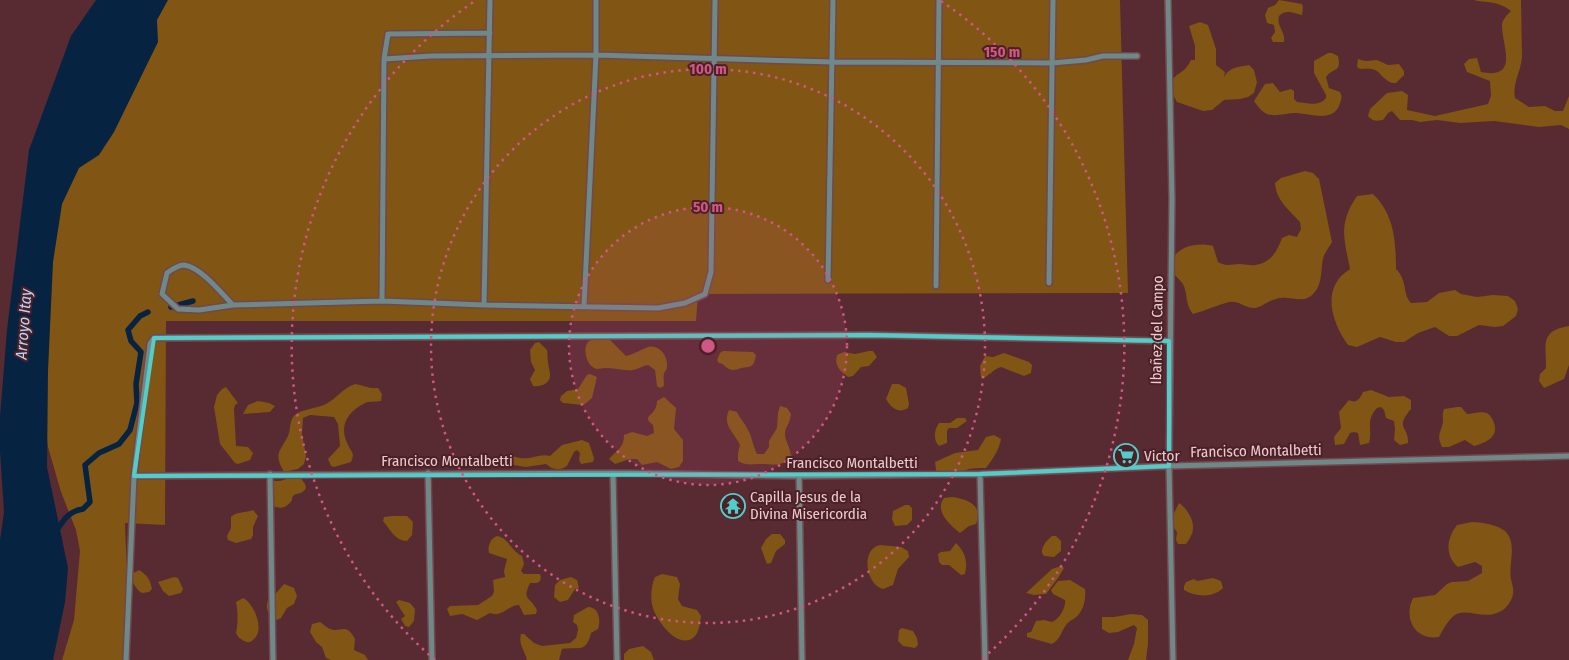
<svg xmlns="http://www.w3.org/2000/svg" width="1569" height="660" viewBox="0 0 1569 660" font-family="'Fira Sans Condensed',sans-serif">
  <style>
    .green { fill: #815513 }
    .water { fill: #062442 }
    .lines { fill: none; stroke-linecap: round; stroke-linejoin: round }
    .stream { stroke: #062442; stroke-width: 5.5 }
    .street-casing { stroke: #72474d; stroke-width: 8 }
    .street { stroke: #6e8987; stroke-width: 5 }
    .marked { fill: none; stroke: #53cdc9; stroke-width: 4; stroke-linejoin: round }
    .ring { fill: none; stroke: #d05783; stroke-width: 2.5; stroke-dasharray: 2.5 5 }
    .labels { text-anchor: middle; stroke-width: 4; stroke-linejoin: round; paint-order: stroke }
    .street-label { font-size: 15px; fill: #e9cbce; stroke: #4d2027 }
    .poi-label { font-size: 15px; fill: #e9cbce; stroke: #4d2027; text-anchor: start }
    .water-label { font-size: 16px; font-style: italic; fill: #b9d6f8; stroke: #4d2027 }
    .centre { fill: #d05783; stroke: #4d2027; stroke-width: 2.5 }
    .ring-label { font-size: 15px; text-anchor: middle; font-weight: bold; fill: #d05783; stroke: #4d2027; stroke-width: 4; stroke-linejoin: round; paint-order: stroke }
  </style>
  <rect width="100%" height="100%" fill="#582a31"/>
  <!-- green -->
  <path class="green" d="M 130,0 L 1120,0 L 1128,293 L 698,294 L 696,321 L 166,321 L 165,525 L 125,523 L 130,660 L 62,660 L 74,620 L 80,551 L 76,530 L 61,492 L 48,447 L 42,403 L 50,190 Z
    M 1279,0 L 1302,4 L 1303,7 L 1302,15 C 1292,13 1287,9 1279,16 C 1276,26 1286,32 1284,42 L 1273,42 L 1271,38 L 1275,32 L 1274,25 L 1267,23 L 1265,15 L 1268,8 L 1275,5 Z
    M 1474,0 L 1521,0 L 1522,57 C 1521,72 1512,83 1515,98 L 1529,107 L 1545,106 L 1555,111 L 1563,111 L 1569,96 L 1569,129 L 1561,125 L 1539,127 L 1494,121 L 1460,123 L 1437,120 L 1420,122 L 1412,120 L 1400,120 L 1392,111 L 1388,113 L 1383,120 C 1377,121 1373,122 1368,116 L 1370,109 L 1387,93 L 1402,91 L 1408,95 L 1407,110 L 1435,116 L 1488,104 L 1491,96 L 1490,81 L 1467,72 L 1464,64 L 1469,59 L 1477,58 L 1481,72 C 1521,80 1501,44 1502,24 C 1503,19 1507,15 1511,11 C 1496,0 1491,4 1474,0 Z
    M 1200,22 L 1208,25 L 1216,49 L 1216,65 L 1225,72 L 1224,77 C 1229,67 1239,67 1249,65 L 1254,70 L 1257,82 L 1254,93 L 1248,97 L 1240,99 L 1224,100 L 1212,110 L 1203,111 L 1177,102 L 1173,95 L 1170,84 C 1175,72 1184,75 1191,60 L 1195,60 L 1195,46 L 1189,26 Z
    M 1328,53 L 1332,53 L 1338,56 C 1342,73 1333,67 1326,77 L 1329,88 L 1340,92 C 1342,96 1342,98 1340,103 C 1335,123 1311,114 1296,113 C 1286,113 1274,118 1265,113 C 1260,110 1257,105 1254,101 L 1265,84 L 1273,83 L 1280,92 L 1291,89 L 1294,91 L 1294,99 L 1297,102 C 1307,103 1319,107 1326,98 L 1326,95 L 1314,73 L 1314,61 Z
    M 1358,59 L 1365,61 L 1377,60 L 1388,65 L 1399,64 L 1404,71 L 1404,75 L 1396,83 L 1392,83 C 1375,75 1384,67 1360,69 L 1357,67 Z
    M 1305,171 L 1313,173 L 1319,179 L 1332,242 C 1329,248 1324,253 1323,259 C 1321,269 1322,280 1317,289 C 1305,308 1291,294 1276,299 C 1268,301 1262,307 1255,308 C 1245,309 1240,300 1229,302 C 1217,305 1205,311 1193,314 C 1185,305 1188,294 1183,284 C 1180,280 1175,276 1173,272 C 1166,248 1196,241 1213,246 L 1218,262 C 1227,267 1230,264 1240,264 C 1245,264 1251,266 1256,265 C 1272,262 1277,251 1282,238 L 1289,235 L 1297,237 L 1301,229 L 1300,222 C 1289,210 1276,200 1275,183 L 1281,178 Z
    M 1373,194 C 1394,214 1396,241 1396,269 C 1408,281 1402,293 1411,303 L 1427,302 L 1439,293 L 1455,290 L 1461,294 L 1477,297 L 1493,295 L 1508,296 L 1515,301 L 1518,309 L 1516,316 L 1503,326 L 1495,327 L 1479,325 L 1457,336 L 1449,336 L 1435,327 L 1418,333 L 1404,342 L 1396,342 L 1380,337 L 1357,347 L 1348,345 C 1335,327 1324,300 1338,280 C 1340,276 1346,272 1350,269 C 1344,238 1338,224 1357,196 Z
    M 1569,326 L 1569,365 L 1564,379 L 1544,388 L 1539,381 L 1540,374 L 1546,368 C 1546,343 1540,331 1569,326 Z
    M 599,338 L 610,340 L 626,356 C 634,354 640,350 648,347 C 659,344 668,356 667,366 C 667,371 665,370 664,374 C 663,377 664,382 664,386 L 660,388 L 657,386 L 655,370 L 648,365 C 643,366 638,369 633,370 C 623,371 615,368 605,368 C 603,368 600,369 597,369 C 587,368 582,349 588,342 C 591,339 595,339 599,338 Z
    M 539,342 L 547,350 C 548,355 547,358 548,362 C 548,366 550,370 550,374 C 551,384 541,387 533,386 L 530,379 L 535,370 L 531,362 L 530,350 L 535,343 Z
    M 723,351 L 753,352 L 756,355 C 753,368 753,366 741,368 C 738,369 736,370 733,370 C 727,370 725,364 719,363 L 717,360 L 720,353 Z
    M 869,351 L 873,351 L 877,357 L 869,366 L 861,367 L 853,376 L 848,377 C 840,371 834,366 837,355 L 844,352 L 855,354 Z
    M 1004,353 L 1029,362 L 1032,365 L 1031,373 L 1024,376 L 1001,367 C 993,369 989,377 981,378 L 980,366 L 985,356 L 993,357 Z
    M 590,374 L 597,377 L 592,398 L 586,403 L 583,405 L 563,403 L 560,400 L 561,396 L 567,391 L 578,389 L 587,375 Z
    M 355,384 C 363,385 369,389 378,388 L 382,394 L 381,401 C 376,402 368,401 365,403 C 348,412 338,425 348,445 C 352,453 355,453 351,462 L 334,467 L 331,466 L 328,459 L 340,446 L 338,424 L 334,417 L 310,415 L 303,418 L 302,434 L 306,456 L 304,464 L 298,469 L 284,472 C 273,453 280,452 288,436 C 291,429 289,419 296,414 C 301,410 318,408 326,404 C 337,398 343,388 355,384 Z
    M 892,384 L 899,384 L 906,388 L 909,404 L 908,408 C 899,414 891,408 886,399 Z
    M 226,387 L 238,403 L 235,405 L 234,409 L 236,446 L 248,447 L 253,453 L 250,460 L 238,464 L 235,463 L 220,444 L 214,407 L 217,395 L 222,389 Z
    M 1371,390 L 1389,397 L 1404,396 L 1411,400 L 1411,409 C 1394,429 1409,426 1408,443 L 1400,445 L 1394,440 L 1395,429 L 1394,421 L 1386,418 L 1384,410 L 1381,407 L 1377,408 C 1365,421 1373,428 1369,443 L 1360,445 L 1358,433 L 1354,432 L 1350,433 L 1344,444 L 1335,445 L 1334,437 L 1341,428 L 1339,412 L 1349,400 C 1356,404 1360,399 1363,392 Z
    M 664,397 L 676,408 L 674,429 L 683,440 L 683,461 L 679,467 L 671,469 L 657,462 L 642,465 L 637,459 L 630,459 L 615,464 L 609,459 C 617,450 624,448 624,435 L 632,432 L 647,436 L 654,433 L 653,425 C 642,417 652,416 655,409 C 656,408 657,403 657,401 Z
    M 258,401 L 269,403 L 275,406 L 270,412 L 243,414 L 248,405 Z
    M 780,406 L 787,408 L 791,414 C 790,424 785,427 785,434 C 785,442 791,447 791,458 C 781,467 773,464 761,464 C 751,464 747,466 738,461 L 738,453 L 740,445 C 734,432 722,426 729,410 L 737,412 C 740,419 745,423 748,430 C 752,437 753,446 757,454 L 764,454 L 769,447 L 769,441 L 777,428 L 778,413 Z
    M 1457,407 L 1461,407 L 1467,414 C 1473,414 1480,411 1487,413 C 1490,415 1493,419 1494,423 C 1499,437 1486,443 1474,446 L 1465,440 L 1449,447 L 1442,447 C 1436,435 1441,433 1443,422 C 1443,417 1442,414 1444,409 Z
    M 957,418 L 965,418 L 967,421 L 957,428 L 949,428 L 947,431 L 947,443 L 939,446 C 933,440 934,430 939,423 L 950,423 Z
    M 994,435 L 1001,439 C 999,450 993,459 986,468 C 980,468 974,468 969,469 C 958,473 953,478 941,476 L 936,470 L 935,462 L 955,453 L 978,450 L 986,437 Z
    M 582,440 L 589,443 L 594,458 L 593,462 L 581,464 L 579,460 L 580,453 L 577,450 L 574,452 L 567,466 C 559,471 553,470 546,464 L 526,467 L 507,464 L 502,457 L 504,454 C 510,454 515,458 521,458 C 531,460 540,453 550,456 L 562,445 Z
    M 292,477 L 300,477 L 305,484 L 306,488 C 301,496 297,492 293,496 C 292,497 292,499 292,500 C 285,511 275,509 268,502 L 267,496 L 272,481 L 280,481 Z
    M 952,497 C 966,499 984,504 976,524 L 969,526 L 960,533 C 950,525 934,511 944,498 Z
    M 1179,503 C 1186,507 1194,520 1193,528 C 1193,534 1189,540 1186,544 L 1178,544 L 1176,540 L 1177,532 L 1174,528 L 1173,515 Z
    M 905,505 L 909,505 L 912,508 L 912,520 L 907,525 L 895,526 L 892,519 L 893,511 Z
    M 253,510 L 258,516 L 253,527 L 253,535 L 251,539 L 236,543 L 228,540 L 227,536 L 231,528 L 231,517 C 237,511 246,513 253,510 Z
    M 392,516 L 407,516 L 413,522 L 412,535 L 407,541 C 395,541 390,529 383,521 L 384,517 Z
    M 1472,522 C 1481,522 1498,525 1505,531 C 1518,544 1508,564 1511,579 C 1512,584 1514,589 1513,594 C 1512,600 1508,606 1503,610 C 1485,622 1468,607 1455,615 C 1448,620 1443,630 1439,637 C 1415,641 1403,618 1413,598 L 1435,595 L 1447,584 L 1452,582 L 1468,581 L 1482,573 L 1482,566 L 1475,562 L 1458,567 C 1445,556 1446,539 1457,525 Z
    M 772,534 L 780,534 L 785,540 L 785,544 L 776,551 L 771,563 L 767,564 L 761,548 L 766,539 Z
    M 497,536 C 509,538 510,550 522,556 L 524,564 L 521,571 L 524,574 L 540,574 L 541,577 L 540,581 L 537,583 L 530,583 C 522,601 529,595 537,610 L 536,614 L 524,615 L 519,605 C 508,605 502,618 490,613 L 477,620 L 462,614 L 450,616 L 447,609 L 450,606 L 478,605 L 492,596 L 494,592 L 493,580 L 505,577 L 504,571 L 507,559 L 489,553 C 487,546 491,538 497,536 Z
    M 1052,536 L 1056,536 L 1061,541 L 1061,551 L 1054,557 L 1044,556 L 1042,553 C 1041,547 1047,540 1052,536 Z
    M 956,543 C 965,552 968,561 965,574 L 961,575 L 949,565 L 942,565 L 939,562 L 938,554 L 941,552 L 950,551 Z
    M 880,545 L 901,547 L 908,551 L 909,557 L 898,569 L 893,585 L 883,589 C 866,585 860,549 880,545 Z
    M 1061,566 L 1064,568 C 1060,576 1052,586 1046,594 L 1034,595 L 1026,593 L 1052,569 Z
    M 139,570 C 147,575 150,579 152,589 L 149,592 L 142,593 C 136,590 131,581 132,574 Z
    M 662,574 L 677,577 L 680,584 L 678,599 L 682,606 L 697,610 L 701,616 C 700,623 699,634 693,638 C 677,649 657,621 653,608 C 650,599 651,586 655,577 Z
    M 174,577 L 178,578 L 183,589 L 181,593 L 169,596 L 163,591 L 158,582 Z
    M 571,577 L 577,580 L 579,588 L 575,589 L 568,600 L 560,602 L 554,597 L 555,585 L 560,580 Z
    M 1213,578 L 1221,581 L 1223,588 C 1214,598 1195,597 1184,590 L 1184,586 L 1186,582 L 1194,579 L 1197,581 Z
    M 1070,580 L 1085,589 C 1086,599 1084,611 1075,618 C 1072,620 1069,621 1066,625 C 1061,632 1060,640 1052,644 L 1027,637 L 1027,633 L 1031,632 L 1036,621 L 1044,620 L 1052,622 C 1060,619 1066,607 1065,600 L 1053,594 L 1051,590 L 1058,581 Z
    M 284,584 L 294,588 L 297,596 L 294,604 L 287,608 L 281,618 L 277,620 L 273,619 C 268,613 265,608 268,600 L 271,599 Z
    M 243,598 C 254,603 265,630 254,639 C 250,643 249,643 244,641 C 239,638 238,637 236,633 C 238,624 238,612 236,602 Z
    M 399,600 L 410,603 L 415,609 L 414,621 L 409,627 L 405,626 L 401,619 L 405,616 L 396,602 Z
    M 588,607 C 599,607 601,620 598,629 L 591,633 C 586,654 579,646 562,649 L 559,660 L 527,660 C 525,651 518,644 521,634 L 524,634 L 534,643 L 542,646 L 570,643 L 576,638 L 578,630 L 577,625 L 573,622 L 574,615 Z
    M 1131,614 L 1142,615 L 1148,620 L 1148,644 L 1146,660 L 1128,660 L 1134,644 L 1137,628 L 1134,625 L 1118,632 L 1109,633 L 1102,629 L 1102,617 L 1114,617 Z
    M 320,622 C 323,624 327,628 330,629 C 341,633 346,622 355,639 L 354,650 L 365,655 L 368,660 L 331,660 L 326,658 L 322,647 L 316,642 L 310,632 L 312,624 Z
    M 902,628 L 913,631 L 917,638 L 918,645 L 915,648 L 903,646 L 898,641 L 899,630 Z
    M 643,646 L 651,652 L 654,660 L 624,660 L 624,654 L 629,649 Z"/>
  <!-- water -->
  <path class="water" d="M 96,0 L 168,0 L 157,20 L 158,42 L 114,132 L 99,155 L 79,168 L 62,204 L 53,262 L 48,371 L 47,467 L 68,568 L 65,602 L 53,660 L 0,660 L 0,540 L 4,512 L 0,451 L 0,417 L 7,330 L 29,150 L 71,36 Z"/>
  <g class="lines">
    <!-- stream -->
    <path class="stream" d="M 171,307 L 193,301
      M 56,532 C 63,520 69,511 83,509 L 90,502 L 85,465 L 99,453 L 119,444 L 130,430 L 137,403 L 136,384 L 141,352 L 131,341 L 128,330 L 140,316 L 148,312"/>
    <defs>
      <path id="street" d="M 1168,0 L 1172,199 L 1169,466 L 1173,660
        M 384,59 L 388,34 L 490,33
        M 828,280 L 833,0
        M 1049,283 L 1053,0
        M 936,286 L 939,0
        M 382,301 L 384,59 L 431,56 L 596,55 L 832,62 L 1052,63 L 1086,60 L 1103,56 L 1137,56
        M 233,305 C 222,294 201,267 184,265 C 178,265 171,270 167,273 L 162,294 L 178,309 L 199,310 L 233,305 L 382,301 L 484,305 L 658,308 L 685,303 L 705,294 L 711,272 L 715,0
        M 484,305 L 490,0
        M 584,306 L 596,55 L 596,0
        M 428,473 L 432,660
        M 613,473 L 617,660
        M 270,474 L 273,660
        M 980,474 L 985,660
        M 134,476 L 613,473 L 799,476 L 980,474 L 1169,466 L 1569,456
        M 799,476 L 802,660
        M 126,660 L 134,476 L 150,344 L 154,338 L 869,335 L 1169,341"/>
    </defs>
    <!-- street casing -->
    <use href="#street" class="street-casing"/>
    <!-- street -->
    <use href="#street" class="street"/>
  </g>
  <!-- marked area -->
  <path class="marked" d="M 869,335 L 1169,341 L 1169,466 L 980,474 L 134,476 L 154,338 Z"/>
  <!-- distance rings -->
  <circle cx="708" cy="346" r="139" fill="#d05783" fill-opacity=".12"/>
  <g class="ring">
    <circle cx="708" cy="346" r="139"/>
    <circle cx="708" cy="346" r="277"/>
    <path d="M435 660A416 416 0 0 1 475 1M941 1A416 416 0 0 1 981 660"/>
  </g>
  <!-- icons -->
  <defs>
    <symbol id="supermarket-ring" viewBox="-11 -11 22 22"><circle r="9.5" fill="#4d2027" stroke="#53cdc9" stroke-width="1.5"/><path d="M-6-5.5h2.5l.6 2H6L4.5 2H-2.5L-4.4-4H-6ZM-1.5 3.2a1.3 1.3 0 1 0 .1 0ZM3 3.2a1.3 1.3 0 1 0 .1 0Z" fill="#53cdc9"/></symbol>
    <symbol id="temple-ring" viewBox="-11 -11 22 22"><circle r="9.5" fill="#4d2027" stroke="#53cdc9" stroke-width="1.5"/><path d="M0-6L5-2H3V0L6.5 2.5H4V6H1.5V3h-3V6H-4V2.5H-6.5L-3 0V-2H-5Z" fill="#53cdc9"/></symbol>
  </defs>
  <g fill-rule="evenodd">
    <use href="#supermarket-ring" x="1112" y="442" width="28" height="28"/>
    <use href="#temple-ring" x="719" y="492" width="28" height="28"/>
  </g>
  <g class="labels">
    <!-- street labels -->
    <g class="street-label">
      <text transform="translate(1157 330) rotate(-89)" y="5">Ibañez del Campo</text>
      <text transform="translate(1256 451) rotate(-1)" y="5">Francisco Montalbetti</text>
      <text x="447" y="466">Francisco Montalbetti</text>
      <text x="852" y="468">Francisco Montalbetti</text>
    </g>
    <!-- poi labels -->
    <g class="poi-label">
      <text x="1144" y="461">Victor</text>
      <text x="750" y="502">Capilla Jesus de la<tspan x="750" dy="17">Divina Misericordia</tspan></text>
    </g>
    <!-- water labels -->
    <g class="water-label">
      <text transform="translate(23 324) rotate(-86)" y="6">Arroyo Itay</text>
    </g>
  </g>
  <circle cx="708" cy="346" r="8" class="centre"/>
  <g class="ring-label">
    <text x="1002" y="57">150 m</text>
    <text x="708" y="74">100 m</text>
    <text x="708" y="212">50 m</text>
  </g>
</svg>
